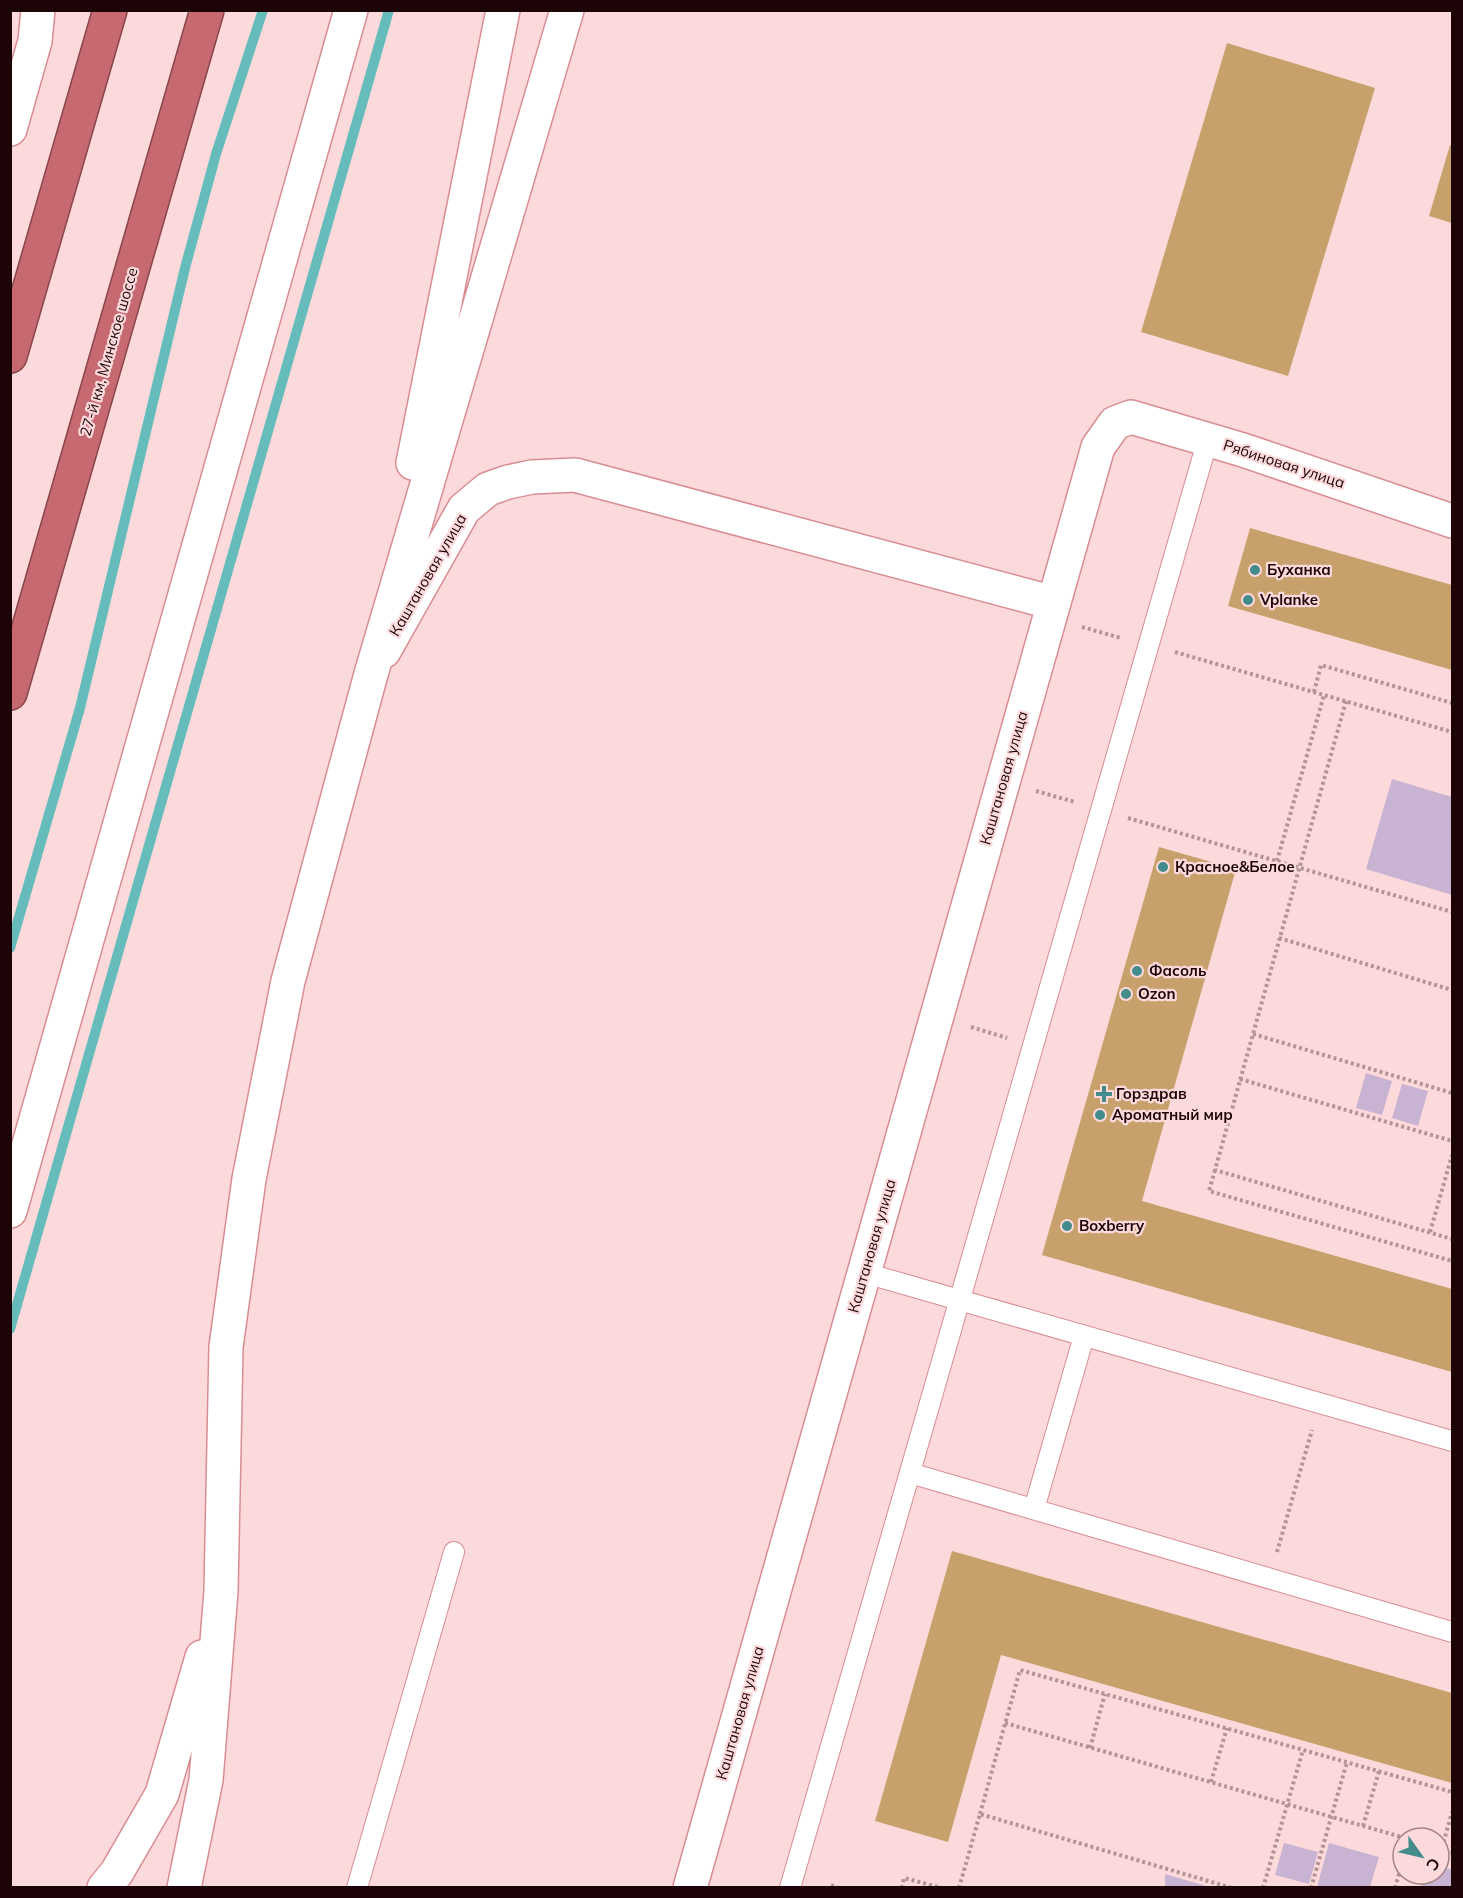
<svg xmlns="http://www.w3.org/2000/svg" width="1463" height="1898" viewBox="0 0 1463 1898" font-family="Mulish,sans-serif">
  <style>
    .green { fill: #c9b3d3 }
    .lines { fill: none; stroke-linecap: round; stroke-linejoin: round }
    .stream { stroke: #65bcbb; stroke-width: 10 }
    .building { fill: #c7a06b }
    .lane-casing { stroke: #d98d92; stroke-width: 22 }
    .street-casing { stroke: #d98d92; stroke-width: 36 }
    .secondary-casing { stroke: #d98d92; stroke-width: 36 }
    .highway-casing { stroke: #8b464c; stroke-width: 36 }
    .path { stroke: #b39496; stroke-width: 4; stroke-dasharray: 3 3; stroke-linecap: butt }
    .lane { stroke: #fff; stroke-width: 20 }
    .street { stroke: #fff; stroke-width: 33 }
    .secondary { stroke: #fff; stroke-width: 33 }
    .highway { stroke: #c66971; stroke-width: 33 }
    .poi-dot { fill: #448c8c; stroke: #fcdadc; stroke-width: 2 }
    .labels { text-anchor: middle; stroke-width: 4.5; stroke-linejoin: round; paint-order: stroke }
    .street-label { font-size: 15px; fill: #1d0407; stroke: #fcdadc }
    .poi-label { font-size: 15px; font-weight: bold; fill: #1d0407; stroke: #fcdadc; text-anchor: start }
  </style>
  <rect width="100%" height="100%" fill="#fcdadc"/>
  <!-- green -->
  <path class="green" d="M 1392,779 L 1452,797 L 1452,895 L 1366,869 Z
    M 1366,1073 L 1392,1081 L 1382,1115 L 1356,1108 Z
    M 1402,1084 L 1428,1091 L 1418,1126 L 1392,1118 Z
    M 1284,1843 L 1318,1852 L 1309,1884 L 1275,1875 Z
    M 1329,1843 L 1379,1857 L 1370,1887 L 1317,1887 Z
    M 1439,1866 L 1452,1870 L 1452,1887 L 1421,1887 L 1425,1874 L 1439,1874 Z
    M 1165,1874 L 1210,1887 L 1165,1887 Z"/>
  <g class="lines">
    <!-- stream -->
    <path class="stream" d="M 10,948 L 80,708 L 185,268 L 216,154 L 263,10
      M 10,1329 L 389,10"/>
  </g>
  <!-- building -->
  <path class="building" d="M 1227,43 L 1375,88 L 1288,376 L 1141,332 Z
    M 1450,145 L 1452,146 L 1452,223 L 1429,216 Z
    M 1250,528 L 1452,585 L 1452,670 L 1228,606 Z
    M 1159,847 L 1236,869 L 1142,1201 L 1452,1289 L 1452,1372 L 1042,1255 Z
    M 952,1551 L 1452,1693 L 1452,1783 L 1001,1655 L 948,1842 L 875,1821 Z"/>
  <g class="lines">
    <defs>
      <path id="lane" d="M 865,1273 L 1452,1441
        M 910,1473 L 1452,1632
        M 1034,1509 L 1084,1336
        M 357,1888 L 454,1552
        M 790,1888 L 1208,439"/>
      <path id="street" d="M 384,651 L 464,509 L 488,489 L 508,482 L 532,477 L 575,475 L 1054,603
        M 690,1888 L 1098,447 L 1115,423 L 1131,417 L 1243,450 L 1452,521"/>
      <path id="secondary" d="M 10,129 L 35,41 L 38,10
        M 413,463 L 503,10
        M 10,1211 L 351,10
        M 104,1888 L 117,1872 L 162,1794 L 202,1657
        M 184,1888 L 206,1780 L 221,1591 L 226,1347 L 249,1179 L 288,981 L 371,674 L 567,10"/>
      <path id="highway" d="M 10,356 L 110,10
        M 10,693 L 207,10"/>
    </defs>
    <!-- lane casing -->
    <use href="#lane" class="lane-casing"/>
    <!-- street casing -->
    <use href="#street" class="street-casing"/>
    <!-- secondary casing -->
    <use href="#secondary" class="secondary-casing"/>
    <!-- highway casing -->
    <use href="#highway" class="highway-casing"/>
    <!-- path -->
    <path class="path" d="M 1082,627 L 1121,638
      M 1175,652 L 1452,732
      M 1314,692 L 1321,665 L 1452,703
      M 1346,701 L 1215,1170 L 1452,1239
      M 1036,791 L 1075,802
      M 1128,818 L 1452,912
      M 1277,861 L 1324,695
      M 1279,938 L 1452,990
      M 971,1027 L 1007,1038
      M 1253,1034 L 1452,1093
      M 1240,1079 L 1452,1141
      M 1215,1170 L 1209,1191 L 1452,1261
      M 1430,1232 L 1452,1155
      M 1277,1552 L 1312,1430
      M 1005,1723 L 1405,1838
      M 1090,1748 L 1105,1694
      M 1211,1782 L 1227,1728
      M 980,1814 L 1020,1670 L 1452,1792
      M 1363,1826 L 1379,1771
      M 1439,1848 L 1452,1852
      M 1442,1848 L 1452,1812
      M 831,1885 L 839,1888
      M 902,1888 L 904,1878 L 942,1888
      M 959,1888 L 980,1814 L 1232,1888
      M 1263,1888 L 1303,1750
      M 1311,1888 L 1347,1762
      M 1395,1888 L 1403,1860"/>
    <!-- lane -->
    <use href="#lane" class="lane"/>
    <!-- street -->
    <use href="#street" class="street"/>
    <!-- secondary -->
    <use href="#secondary" class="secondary"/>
    <!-- highway -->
    <use href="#highway" class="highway"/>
  </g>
  <!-- markers -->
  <g class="poi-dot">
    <circle cx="1255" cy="570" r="6"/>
    <circle cx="1248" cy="600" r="6"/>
    <circle cx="1163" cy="867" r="6"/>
    <circle cx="1137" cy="971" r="6"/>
    <circle cx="1126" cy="994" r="6"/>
    <path d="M1101 1085h6v6h6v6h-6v6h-6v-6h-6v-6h6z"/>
    <circle cx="1100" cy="1115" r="6"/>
    <circle cx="1067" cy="1226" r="6"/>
  </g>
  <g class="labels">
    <!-- street labels -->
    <g class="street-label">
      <text transform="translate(109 352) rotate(-74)" y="5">27-й км, Минское шоссе</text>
      <text transform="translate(1284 464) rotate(18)" y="5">Рябиновая улица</text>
      <text transform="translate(428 575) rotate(-60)" y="5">Каштановая улица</text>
      <text transform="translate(1004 778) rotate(-74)" y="5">Каштановая улица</text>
      <text transform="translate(872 1246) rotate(-74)" y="5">Каштановая улица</text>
      <text transform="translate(740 1713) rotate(-74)" y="5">Каштановая улица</text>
    </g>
    <!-- poi labels -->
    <g class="poi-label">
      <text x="1267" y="575">Буханка</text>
      <text x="1260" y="605">Vplanke</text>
      <text x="1175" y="872">Красное&amp;Белое</text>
      <text x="1149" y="976">Фасоль</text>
      <text x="1138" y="999">Ozon</text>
      <text x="1116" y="1099">Горздрав</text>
      <text x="1112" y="1120">Ароматный мир</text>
      <text x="1079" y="1231">Boxberry</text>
    </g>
  </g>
  <!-- border -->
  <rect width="1463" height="1898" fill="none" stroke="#1d0407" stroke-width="24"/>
  <!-- north arrow -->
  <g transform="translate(1421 1856) rotate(124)"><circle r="28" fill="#fcdadc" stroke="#a38487" stroke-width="1.5"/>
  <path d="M0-4.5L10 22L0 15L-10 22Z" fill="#448c8c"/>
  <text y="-9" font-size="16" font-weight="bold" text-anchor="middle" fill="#1d0407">С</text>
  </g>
</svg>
